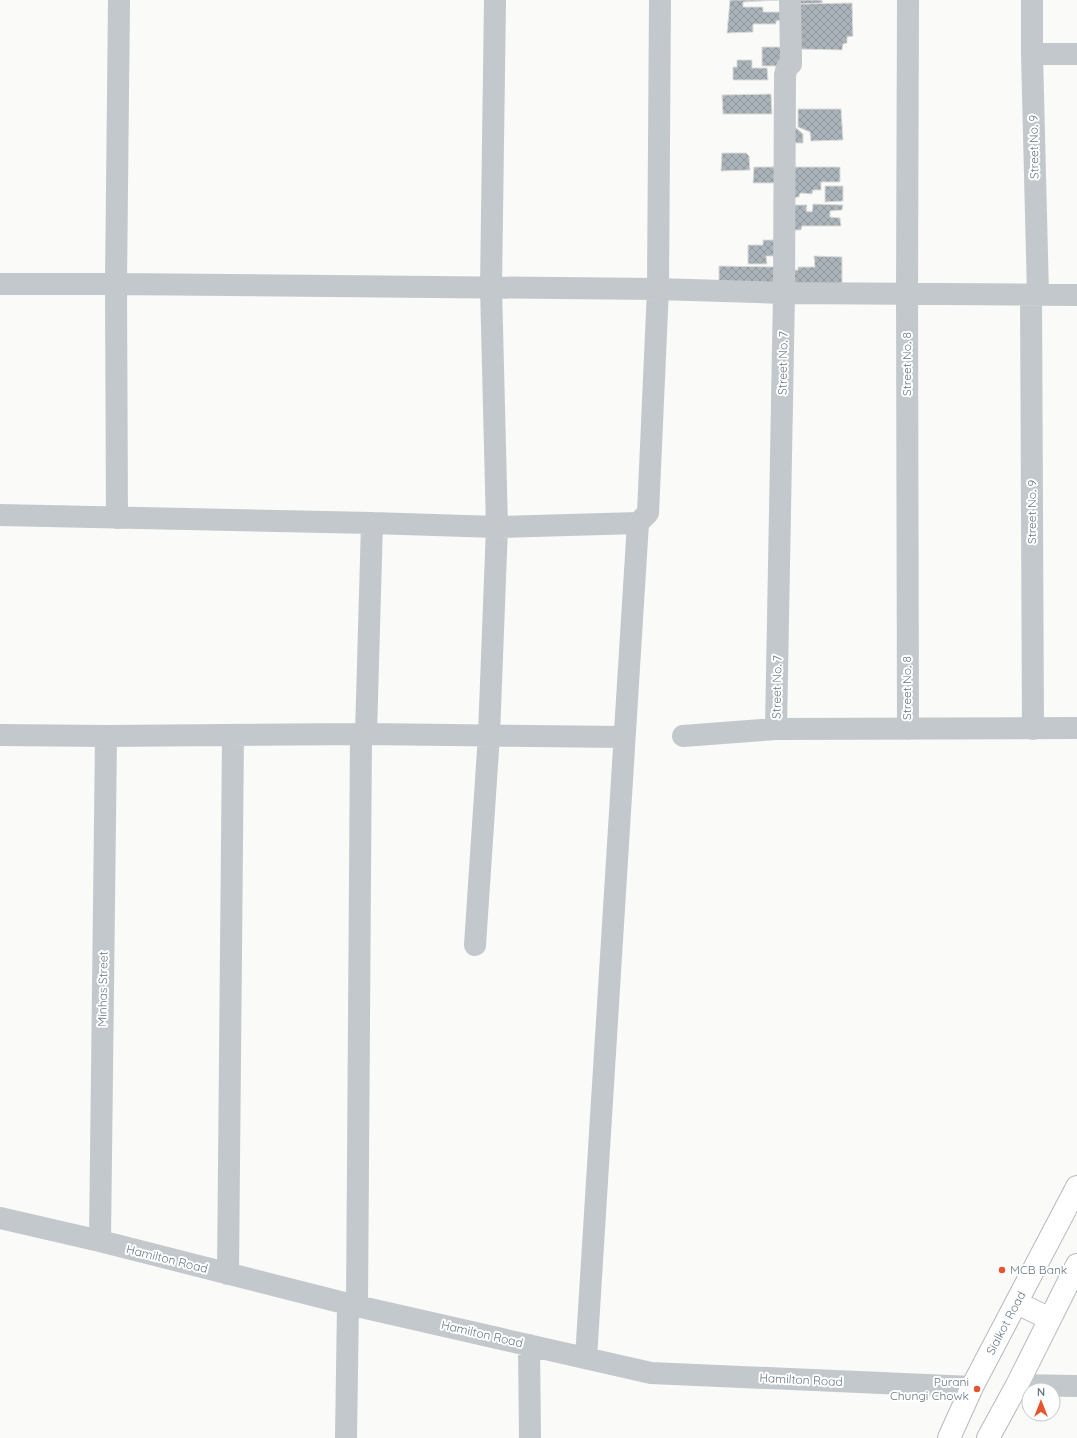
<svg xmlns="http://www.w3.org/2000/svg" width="1077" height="1438" viewBox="0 0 1077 1438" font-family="Quicksand,sans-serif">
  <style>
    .building { fill: url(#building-cross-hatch); stroke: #dcdcda }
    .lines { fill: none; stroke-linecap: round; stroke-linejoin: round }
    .major-casing { stroke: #b5babe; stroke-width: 24 }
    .minor { stroke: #c3c8cc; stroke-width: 22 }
    .major { stroke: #fff; stroke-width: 22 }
    .poi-dot { fill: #e4572e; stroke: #fff; stroke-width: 1.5 }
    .labels { text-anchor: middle; stroke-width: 4; stroke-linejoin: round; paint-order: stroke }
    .street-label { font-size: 12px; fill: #657683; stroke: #fff }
    .poi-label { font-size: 12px; fill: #657683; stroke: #fff; text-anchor: start }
  </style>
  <defs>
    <pattern id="building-cross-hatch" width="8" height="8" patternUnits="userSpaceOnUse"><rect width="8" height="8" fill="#aab3b9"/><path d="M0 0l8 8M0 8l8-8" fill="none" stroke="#8e969c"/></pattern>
  </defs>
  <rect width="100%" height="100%" fill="#fafaf8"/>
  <!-- building -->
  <path class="building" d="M 730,0 L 780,0 L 743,2 L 743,7 L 763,7 L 763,12 L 785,12 L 785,20 L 776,21 L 776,24 L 753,24 L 753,32 L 727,33 Z
    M 798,0 L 822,0 L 822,3 L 798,4 Z
    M 852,3 L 853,36 L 847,37 L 847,43 L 843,44 L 842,50 L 799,49 L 798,4 Z
    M 762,47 L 788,47 L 788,61 L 779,61 L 778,66 L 762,66 Z
    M 737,60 L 752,60 L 752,68 L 767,68 L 768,80 L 733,80 L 733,67 L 737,67 Z
    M 771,94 L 772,114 L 723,114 L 722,95 Z
    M 798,109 L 841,109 L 843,140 L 811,141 L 810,132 L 798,127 Z
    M 795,127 L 803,134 L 803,143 L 793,143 Z
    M 722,153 L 746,153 L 749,156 L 750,170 L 721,171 Z
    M 754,167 L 778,167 L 778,183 L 753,183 Z
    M 788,167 L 840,167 L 840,182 L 821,182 L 821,190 L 813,190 L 812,194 L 800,193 L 799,197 L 788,198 Z
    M 825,186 L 843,186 L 843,201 L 825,202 Z
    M 813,204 L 843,205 L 842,210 L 830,211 L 830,217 L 840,218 L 841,226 L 802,226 L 801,230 L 787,230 L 787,205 L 807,205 L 806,211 L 812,212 Z
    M 763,240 L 776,240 L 776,256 L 766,256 L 767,264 L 748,264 L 748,245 L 763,245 Z
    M 814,256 L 842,257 L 842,286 L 787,285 L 795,270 L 798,270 L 798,267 L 815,267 Z
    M 719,266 L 776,267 L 776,288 L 719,287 Z"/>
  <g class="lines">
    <defs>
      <path id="major" d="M 1017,1303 L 1050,1319
        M 949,1438 L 972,1387 L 1077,1187
        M 988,1438 L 1017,1385 L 1077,1265"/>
    </defs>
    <!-- major casing -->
    <use href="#major" class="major-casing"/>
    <!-- minor -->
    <path class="minor" d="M 1032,0 L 1032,54 L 1038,295
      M 1032,54 L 1077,54
      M 0,284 L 116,284 L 658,289 L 784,293 L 1077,295
      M 1031,295 L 1033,729
      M 0,515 L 372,523 L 497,527 L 638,523
      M 117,518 L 116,284 L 119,0
      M 776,729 L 784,293 L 785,75 L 787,67 L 791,64 L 791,59 L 790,0
      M 908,729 L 907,293 L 908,0
      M 366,734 L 372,523
      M 0,735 L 106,736 L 366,734 L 624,737
      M 683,736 L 776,729 L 1077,728
      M 475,945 L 489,735 L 497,527 L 491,287 L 495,0
      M 0,1218 L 100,1241 L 348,1304 L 651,1373 L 972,1387
      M 100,1241 L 106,736
      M 228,1274 L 233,735
      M 357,1306 L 361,734
      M 529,1345 L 530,1438
      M 586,1358 L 638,523 L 648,513 L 658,289 L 660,0
      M 1017,1385 L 1077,1386
      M 346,1438 L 348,1304"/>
    <!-- major -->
    <use href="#major" class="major"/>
  </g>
  <!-- markers -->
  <g class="poi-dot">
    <circle cx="1002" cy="1270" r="4"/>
    <circle cx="977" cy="1389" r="4"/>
  </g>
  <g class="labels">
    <!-- street labels -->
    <g class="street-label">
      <text transform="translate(1034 147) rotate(-91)" y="4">Street No. 9</text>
      <text transform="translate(783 363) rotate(-89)" y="4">Street No. 7</text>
      <text transform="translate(907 364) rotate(-90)" y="4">Street No. 8</text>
      <text transform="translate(1032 512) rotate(-90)" y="4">Street No. 9</text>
      <text transform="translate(777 687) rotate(-89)" y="4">Street No. 7</text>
      <text transform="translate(907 688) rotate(-90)" y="4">Street No. 8</text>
      <text transform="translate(103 989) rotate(-89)" y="4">Minhas Street</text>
      <text transform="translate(167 1259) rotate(14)" y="4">Hamilton Road</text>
      <text transform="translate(1006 1323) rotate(-62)" y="4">Sialkot Road</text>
      <text transform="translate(482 1334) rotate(13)" y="4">Hamilton Road</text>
      <text transform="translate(801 1380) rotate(3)" y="4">Hamilton Road</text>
    </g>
    <!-- poi labels -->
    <g class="poi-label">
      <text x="1010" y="1274">MCB Bank</text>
      <text x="969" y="1386" text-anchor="end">Purani<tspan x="969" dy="14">Chungi Chowk</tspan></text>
    </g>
  </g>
  <!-- north arrow -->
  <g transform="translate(1041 1402)"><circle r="19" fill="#ffffff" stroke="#c1c8cd"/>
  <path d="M0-3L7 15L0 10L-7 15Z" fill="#e4572e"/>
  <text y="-6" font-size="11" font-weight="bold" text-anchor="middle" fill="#657683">N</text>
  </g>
</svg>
